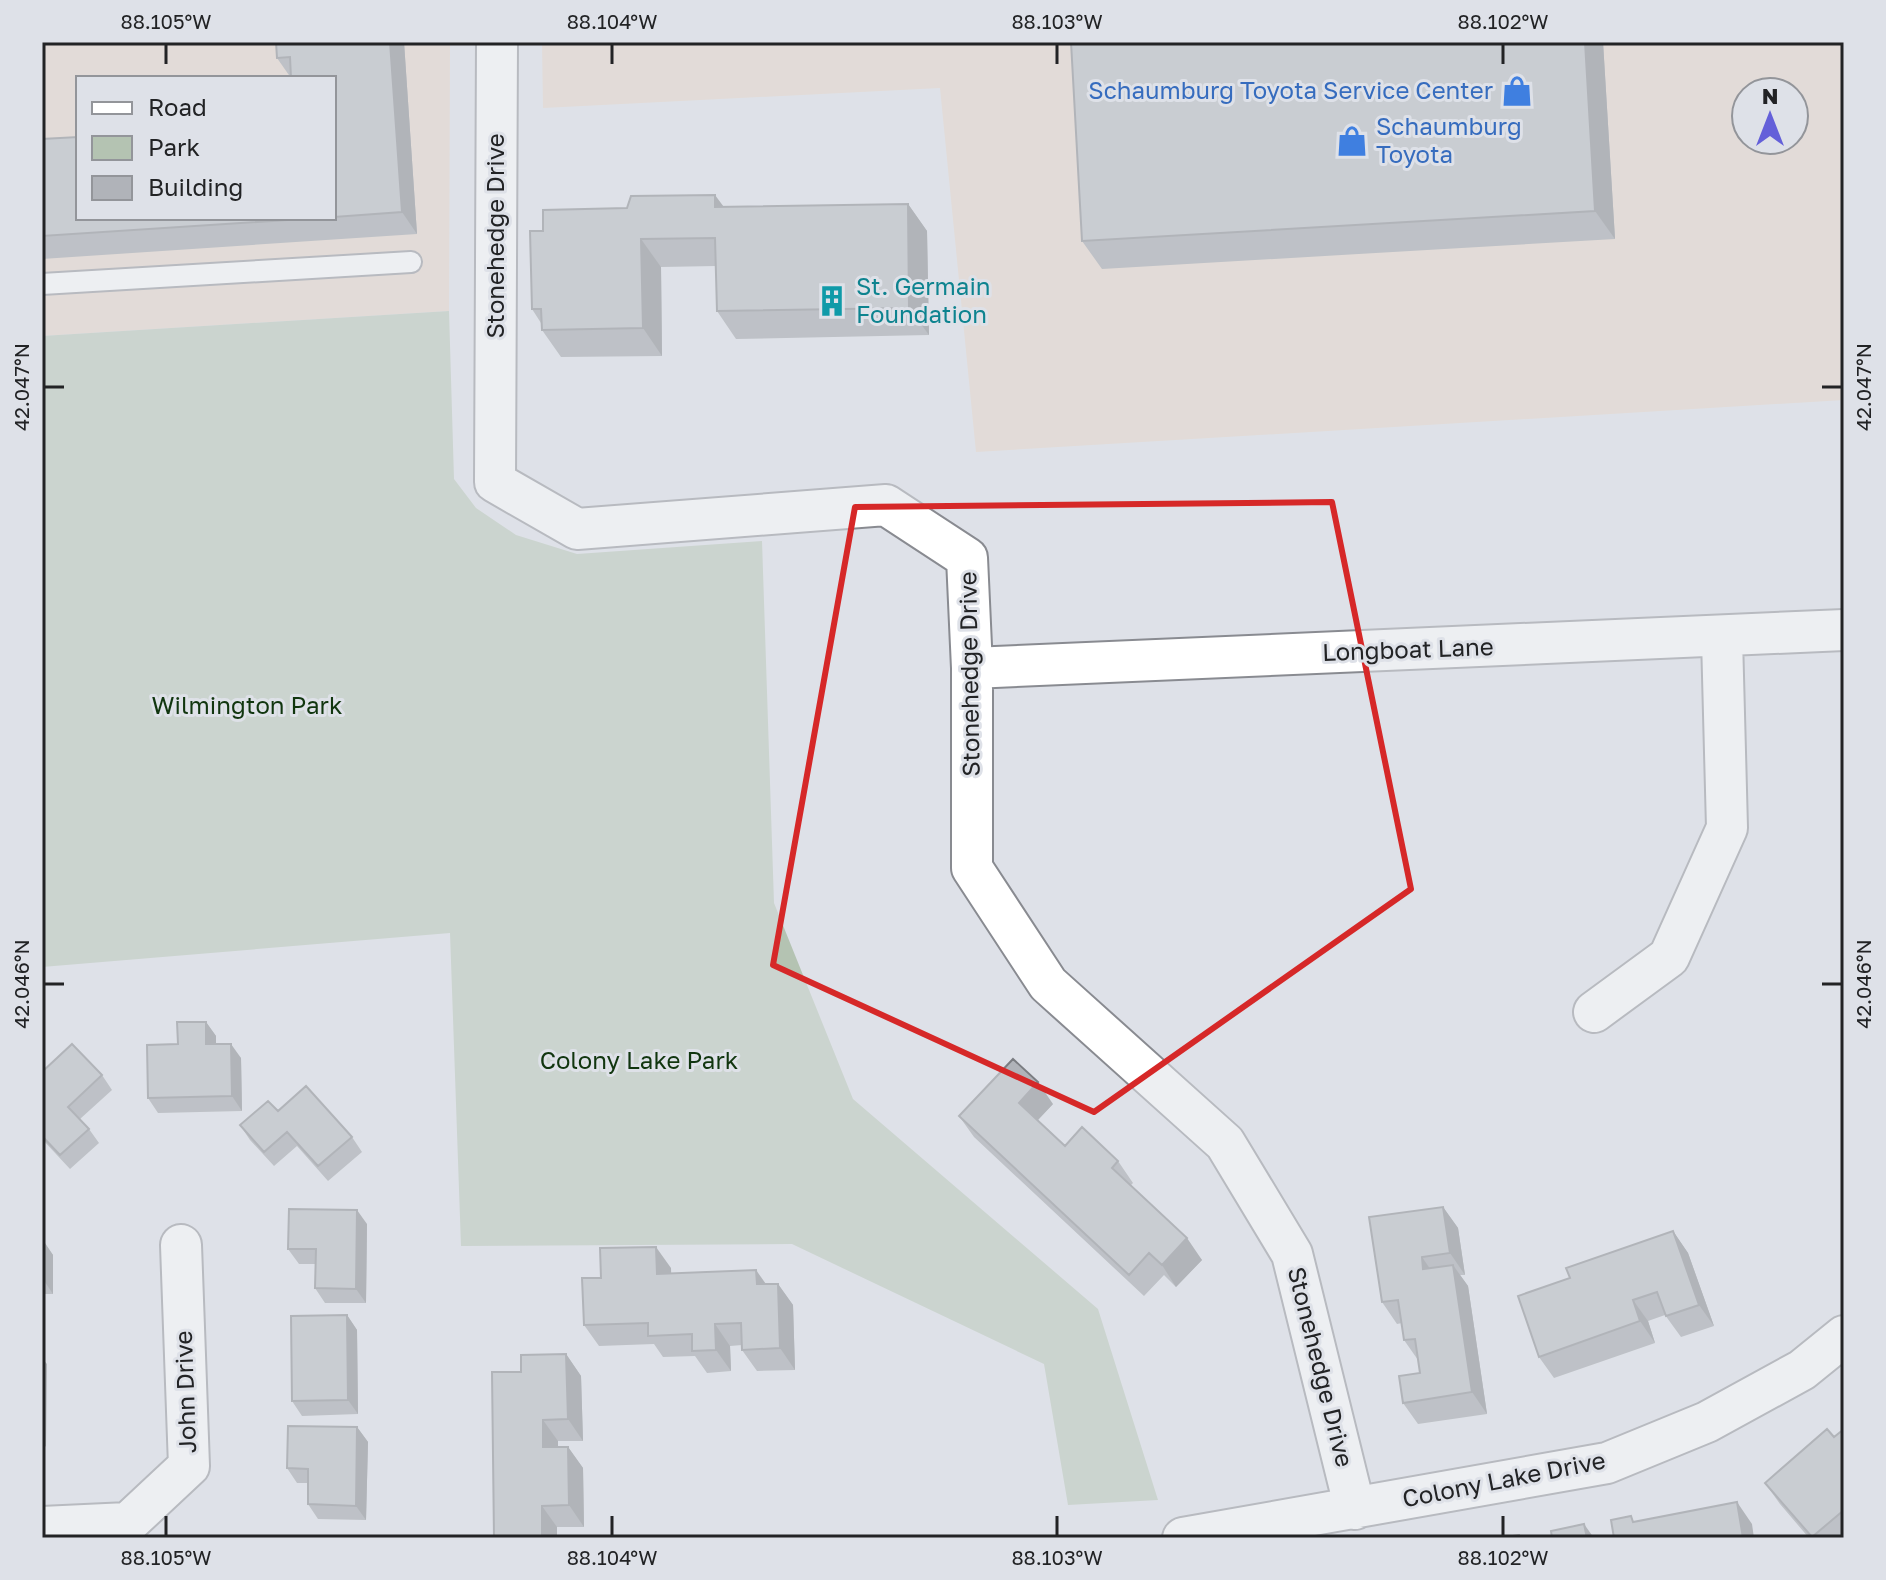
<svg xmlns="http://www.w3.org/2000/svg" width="1886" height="1580" viewBox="0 0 1886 1580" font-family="'Golos Text',sans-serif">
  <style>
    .commercial { fill: #e7d3c5; fill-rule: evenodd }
    .green { fill: #b4c3b2 }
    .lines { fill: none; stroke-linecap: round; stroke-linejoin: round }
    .lane-casing { stroke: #898b91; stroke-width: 24 }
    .street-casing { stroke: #898b91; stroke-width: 44 }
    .lane { stroke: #fff; stroke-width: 20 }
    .street { stroke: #fff; stroke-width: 40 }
    .wall { fill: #979a9f }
    .shaded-wall { fill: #7b7d82 }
    .building { fill: #b0b3b9; stroke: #7b7d82; stroke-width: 2 }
    .marked { fill: none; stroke: #d62828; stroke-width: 6; stroke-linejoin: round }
    .ticks { fill: none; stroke: #222325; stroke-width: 3 }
    .labels { text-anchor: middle; stroke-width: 6; stroke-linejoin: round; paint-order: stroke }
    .shop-label { font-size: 24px; fill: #366cbe; stroke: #dee1e8; text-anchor: end }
    .street-label { font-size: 24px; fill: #222325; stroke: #dee1e8 }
    .culture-label { font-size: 24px; fill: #0d838f; stroke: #dee1e8; text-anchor: start }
    .park-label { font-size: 24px; fill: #11360f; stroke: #dee1e8 }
    .neatline { fill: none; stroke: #222325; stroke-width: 3 }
    .ticks-label { font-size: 20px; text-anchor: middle; fill: #222325 }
  </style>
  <rect width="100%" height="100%" fill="#dee1e8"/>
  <!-- commercial -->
  <path class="commercial" d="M 42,42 L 450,42 L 449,311 L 42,336 ZM 78,78 L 334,78 L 334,218 L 78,218 Z
    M 542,42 L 1844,42 L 1844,400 L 976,452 L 940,88 L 543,108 ZM 1746,92 L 1794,92 L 1794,140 L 1746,140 Z"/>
  <!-- green -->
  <path class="green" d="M 449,311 L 454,479 L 476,508 L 516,535 L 577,554 L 762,541 L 774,903 L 853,1099 L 1098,1309 L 1158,1500 L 1068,1505 L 1044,1364 L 792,1244 L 461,1246 L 450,933 L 42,967 L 42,336 Z"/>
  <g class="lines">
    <defs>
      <path id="lane" d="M 42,284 L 411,262"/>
      <path id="street" d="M 497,42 L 495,482 L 577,529 L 886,505 L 967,558 L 972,668 L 972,868 L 1048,984 L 1225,1143 L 1292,1254 L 1355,1509
        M 972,668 L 1844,630
        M 1594,1012 L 1669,957 L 1727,828 L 1722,638
        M 42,1527 L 128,1523 L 189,1466 L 181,1245
        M 1183,1538 L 1607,1463 L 1707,1422 L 1802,1370 L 1844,1336"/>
    </defs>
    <!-- lane casing -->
    <use href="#lane" class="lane-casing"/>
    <!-- street casing -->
    <use href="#street" class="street-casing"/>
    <!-- lane -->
    <use href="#lane" class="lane"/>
    <!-- street -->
    <use href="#street" class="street"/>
  </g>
  <!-- wall -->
  <path class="wall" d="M 276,42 L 404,42 L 417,234 L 42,259 L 42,139 L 78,218 L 334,218 L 334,78 L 291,78 L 277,58 Z
    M 1603,42 L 1615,239 L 1102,269 L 1082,241 Z
    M 908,204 L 927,231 L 929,335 L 736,339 L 717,311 L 716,266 L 661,267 L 662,356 L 561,357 L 542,330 L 541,323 L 532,309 L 543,231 L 724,207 Z
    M 206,1022 L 216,1036 L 216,1044 L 241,1058 L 242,1111 L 158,1113 L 148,1098 L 178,1044 Z
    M 42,1072 L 102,1075 L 112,1090 L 80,1119 L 89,1129 L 99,1143 L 70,1169 L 42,1139 Z
    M 1053,1104 L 1038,1120 L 1065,1146 L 1118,1161 L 1133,1183 L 1131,1185 L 1202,1260 L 1176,1287 L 1164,1275 L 1144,1296 L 974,1137 L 959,1116 Z
    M 278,1111 L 352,1137 L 362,1152 L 328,1181 L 297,1146 L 274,1166 L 250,1140 L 240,1125 Z
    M 1443,1207 L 1458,1228 L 1465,1275 L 1460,1275 L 1468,1286 L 1487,1414 L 1418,1424 L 1403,1403 L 1420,1373 L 1418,1360 L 1404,1340 L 1402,1323 L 1397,1324 L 1382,1302 Z
    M 367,1224 L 366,1303 L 325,1303 L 315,1288 L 315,1264 L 299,1264 L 288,1249 Z
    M 1673,1231 L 1688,1253 L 1714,1326 L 1681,1337 L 1665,1315 L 1648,1321 L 1655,1343 L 1554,1378 L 1539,1357 L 1570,1278 Z
    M 42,1240 L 53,1255 L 53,1294 L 42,1294 Z
    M 671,1268 L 671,1274 L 766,1284 L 778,1284 L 793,1305 L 795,1370 L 757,1371 L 742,1350 L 742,1345 L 730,1346 L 731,1371 L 707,1373 L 695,1356 L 663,1357 L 654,1344 L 599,1346 L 584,1325 L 601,1278 Z
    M 347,1315 L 357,1330 L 358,1414 L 302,1416 L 292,1401 Z
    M 566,1354 L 581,1376 L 583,1441 L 558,1441 L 558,1447 L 568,1447 L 583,1468 L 584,1527 L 557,1527 L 557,1538 L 494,1538 Z
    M 357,1427 L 368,1442 L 366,1520 L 318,1519 L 308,1504 L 308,1483 L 297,1483 L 287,1468 Z
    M 1844,1429 L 1844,1538 L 1809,1538 L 1780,1504 L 1765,1483 L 1834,1437 Z"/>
  <!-- shaded-wall -->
  <path class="shaded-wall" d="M 390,42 L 404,42 L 417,234 L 402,212 Z
    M 1585,42 L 1603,42 L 1615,239 L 1595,211 Z
    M 715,195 L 735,222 L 715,207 Z
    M 908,204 L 927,231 L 929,335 L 909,308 Z
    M 641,239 L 661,267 L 662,356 L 643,328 Z
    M 206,1022 L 216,1036 L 216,1059 L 206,1044 Z
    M 231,1044 L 241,1058 L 242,1111 L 232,1096 Z
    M 1038,1082 L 1053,1104 L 1034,1124 L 1019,1103 Z
    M 1443,1207 L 1458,1228 L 1465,1275 L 1450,1253 Z
    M 357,1210 L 367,1224 L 366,1303 L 356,1289 Z
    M 1673,1231 L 1688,1253 L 1714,1326 L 1699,1305 Z
    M 1187,1238 L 1202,1260 L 1176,1287 L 1162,1265 Z
    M 43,1240 L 53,1255 L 53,1294 L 43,1279 Z
    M 656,1247 L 671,1268 L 672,1296 L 657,1274 Z
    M 1422,1257 L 1437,1279 L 1423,1269 Z
    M 1453,1265 L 1468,1286 L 1487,1414 L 1472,1392 Z
    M 756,1270 L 771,1291 L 757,1284 Z
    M 778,1284 L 793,1305 L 795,1370 L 780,1348 Z
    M 1633,1300 L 1648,1321 L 1655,1343 L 1640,1321 Z
    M 347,1315 L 357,1330 L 358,1414 L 348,1400 Z
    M 715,1324 L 730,1346 L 731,1371 L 716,1350 Z
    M 566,1354 L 581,1376 L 583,1441 L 568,1419 Z
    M 42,1358 L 47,1364 L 46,1447 L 42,1442 Z
    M 543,1420 L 558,1441 L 558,1469 L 543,1447 Z
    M 357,1427 L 368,1442 L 366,1520 L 356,1506 Z
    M 568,1447 L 583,1468 L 584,1527 L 569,1505 Z
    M 1737,1502 L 1752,1524 L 1754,1538 L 1743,1538 Z
    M 542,1506 L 557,1527 L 557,1538 L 542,1538 Z
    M 1584,1524 L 1594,1538 L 1587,1538 Z"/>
  <!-- building -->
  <path class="building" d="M 276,42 L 390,42 L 402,212 L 334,217 L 334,78 L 291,78 L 290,57 L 277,58 Z
    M 1071,42 L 1585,42 L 1595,211 L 1082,241 Z
    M 1842,42 L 1844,42 L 1844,70 Z
    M 78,137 L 78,218 L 317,218 L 42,236 L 42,139 Z
    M 715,195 L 715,207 L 908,204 L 909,308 L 717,311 L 715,238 L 641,239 L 643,328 L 542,330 L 541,309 L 532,309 L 530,231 L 543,231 L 543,210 L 627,208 L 631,196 Z
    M 177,1022 L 206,1022 L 206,1044 L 231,1044 L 232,1096 L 148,1098 L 147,1045 L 178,1044 Z
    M 72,1044 L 102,1075 L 68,1107 L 89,1129 L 60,1155 L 42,1136 L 42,1072 Z
    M 1013,1059 L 1038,1082 L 1019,1103 L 1065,1146 L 1082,1127 L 1118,1161 L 1112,1168 L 1187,1238 L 1162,1265 L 1149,1253 L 1129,1275 L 959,1116 Z
    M 306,1086 L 352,1137 L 318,1166 L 287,1132 L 264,1152 L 240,1125 L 268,1101 L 278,1111 Z
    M 1443,1207 L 1450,1253 L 1422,1257 L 1423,1269 L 1453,1265 L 1472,1392 L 1403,1403 L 1399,1376 L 1420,1373 L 1415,1339 L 1404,1340 L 1398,1300 L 1382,1302 L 1369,1217 Z
    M 289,1209 L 357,1210 L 356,1289 L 315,1288 L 316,1249 L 288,1249 Z
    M 1673,1231 L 1699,1305 L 1666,1316 L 1657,1292 L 1633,1300 L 1640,1321 L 1539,1357 L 1518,1296 L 1570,1278 L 1566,1268 Z
    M 42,1240 L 43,1240 L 43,1279 L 42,1279 Z
    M 656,1247 L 657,1274 L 756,1270 L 757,1284 L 778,1284 L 780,1348 L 742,1350 L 741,1323 L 715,1324 L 716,1350 L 692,1351 L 692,1334 L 648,1336 L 648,1323 L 584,1325 L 582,1278 L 601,1278 L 600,1248 Z
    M 347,1315 L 348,1400 L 292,1401 L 291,1316 Z
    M 566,1354 L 568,1419 L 543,1420 L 543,1447 L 568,1447 L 569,1505 L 542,1506 L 542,1538 L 494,1538 L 492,1372 L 521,1372 L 521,1355 Z
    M 288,1426 L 357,1427 L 356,1506 L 308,1504 L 308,1469 L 287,1468 Z
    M 1827,1429 L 1834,1437 L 1844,1429 L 1844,1510 L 1812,1537 L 1765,1483 Z
    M 1737,1502 L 1743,1538 L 1614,1538 L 1611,1520 L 1631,1516 L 1633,1522 Z
    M 1584,1524 L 1587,1538 L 1552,1538 L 1551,1531 Z
    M 1519,1535 L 1520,1538 L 1498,1538 Z"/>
  <!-- marked area -->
  <path d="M0 0H1886V1580H0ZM 1332,502 L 1411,889 L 1094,1112 L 773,965 L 855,507 Z" fill="#dee1e8" fill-opacity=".55" fill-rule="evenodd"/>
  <path class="marked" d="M 1332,502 L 1411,889 L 1094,1112 L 773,965 L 855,507 Z"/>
  <!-- ticks -->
  <path class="ticks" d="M 166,44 L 166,64M 612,44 L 612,64M 1057,44 L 1057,64M 1503,44 L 1503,64M 44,387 L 64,387M 1822,387 L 1842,387M 44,984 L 64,984M 1822,984 L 1842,984M 166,1516 L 166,1536M 612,1516 L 612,1536M 1057,1516 L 1057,1536M 1503,1516 L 1503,1536"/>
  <!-- icons -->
  <defs>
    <symbol id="shop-bare" viewBox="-9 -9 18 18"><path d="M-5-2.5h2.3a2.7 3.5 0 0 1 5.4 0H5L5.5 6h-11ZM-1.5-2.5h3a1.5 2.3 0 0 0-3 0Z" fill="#3f7fe0" stroke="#dee1e8" stroke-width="2.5" paint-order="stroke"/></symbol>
    <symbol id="building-bare" viewBox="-9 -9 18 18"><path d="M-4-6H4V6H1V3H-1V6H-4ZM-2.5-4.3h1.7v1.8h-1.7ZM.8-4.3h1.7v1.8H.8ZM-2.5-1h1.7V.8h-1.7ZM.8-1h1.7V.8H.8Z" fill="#0f9aa8" stroke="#dee1e8" stroke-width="2.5" paint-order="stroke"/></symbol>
  </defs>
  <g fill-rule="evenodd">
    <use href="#shop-bare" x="1495" y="69" width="44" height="44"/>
    <use href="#shop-bare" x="1330" y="119" width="44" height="44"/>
    <use href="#building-bare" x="810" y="279" width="44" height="44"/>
  </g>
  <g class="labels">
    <!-- shop labels -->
    <g class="shop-label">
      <text x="1493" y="99">Schaumburg Toyota Service Center</text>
      <text x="1376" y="135" text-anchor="start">Schaumburg<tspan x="1376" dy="28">Toyota</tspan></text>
    </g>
    <!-- street labels -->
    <g class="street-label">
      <text transform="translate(496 236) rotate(-90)" y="8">Stonehedge Drive</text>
      <text transform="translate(1408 650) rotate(-2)" y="8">Longboat Lane</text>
      <text transform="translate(970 674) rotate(-91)" y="8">Stonehedge Drive</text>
      <text transform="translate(1320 1367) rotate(76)" y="8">Stonehedge Drive</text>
      <text transform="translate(186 1392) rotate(-92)" y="8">John Drive</text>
      <text transform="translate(1504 1480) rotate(-11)" y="8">Colony Lake Drive</text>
    </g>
    <!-- culture labels -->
    <g class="culture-label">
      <text x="856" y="295">St. Germain<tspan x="856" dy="28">Foundation</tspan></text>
    </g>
    <!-- park labels -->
    <g class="park-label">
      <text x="247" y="714">Wilmington Park</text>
      <text x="639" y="1069">Colony Lake Park</text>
    </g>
  </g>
  <!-- border -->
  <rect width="1886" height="1580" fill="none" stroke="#dee1e8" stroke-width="88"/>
  <!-- legend -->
  <rect x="76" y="76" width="260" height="144" fill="#dee1e8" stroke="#93959a" stroke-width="2"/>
  <rect x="92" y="102" width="40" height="12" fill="#ffffff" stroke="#93959a" stroke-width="2"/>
  <text x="148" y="116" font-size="24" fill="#222325">Road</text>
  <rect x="92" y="136" width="40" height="24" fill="#b4c3b2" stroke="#93959a" stroke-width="2"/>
  <text x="148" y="156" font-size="24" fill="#222325">Park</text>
  <rect x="92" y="176" width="40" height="24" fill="#b0b3b9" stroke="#93959a" stroke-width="2"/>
  <text x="148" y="196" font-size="24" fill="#222325">Building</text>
  <!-- north arrow -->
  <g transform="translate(1770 116)"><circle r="38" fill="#dee1e8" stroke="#93959a" stroke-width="2"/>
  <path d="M0-6L14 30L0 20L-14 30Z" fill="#6460d9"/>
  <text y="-12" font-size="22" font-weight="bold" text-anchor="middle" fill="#222325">N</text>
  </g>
  <rect x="44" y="44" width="1798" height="1492" class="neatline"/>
  <g class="ticks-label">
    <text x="166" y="29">88.105°W</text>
    <text x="612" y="29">88.104°W</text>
    <text x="1057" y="29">88.103°W</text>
    <text x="1503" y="29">88.102°W</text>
    <text transform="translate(22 387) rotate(-90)" y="7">42.047°N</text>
    <text transform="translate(1864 387) rotate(-90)" y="7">42.047°N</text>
    <text transform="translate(22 984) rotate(-90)" y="7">42.046°N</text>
    <text transform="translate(1864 984) rotate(-90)" y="7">42.046°N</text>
    <text x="166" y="1565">88.105°W</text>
    <text x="612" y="1565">88.104°W</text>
    <text x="1057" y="1565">88.103°W</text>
    <text x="1503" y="1565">88.102°W</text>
  </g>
</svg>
